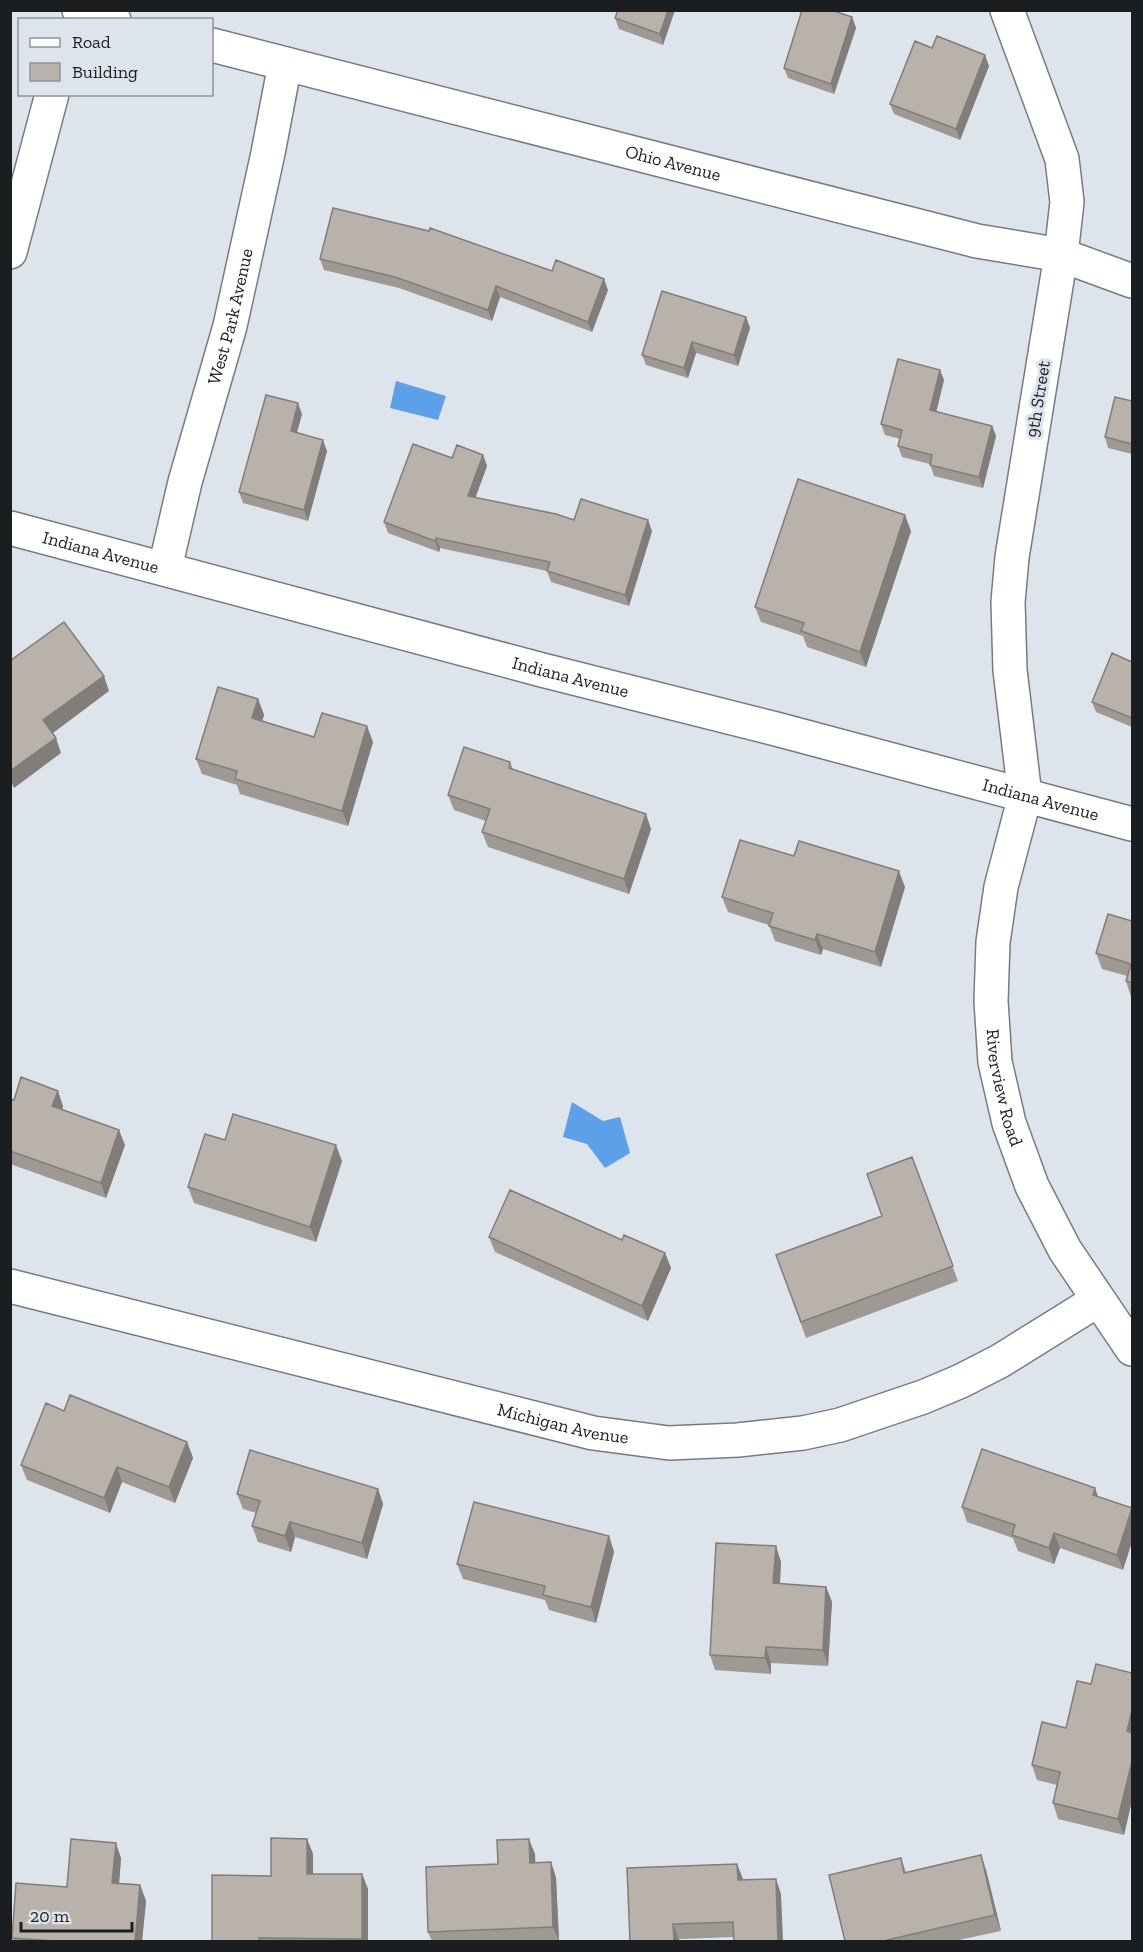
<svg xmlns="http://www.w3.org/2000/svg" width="1143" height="1952" viewBox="0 0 1143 1952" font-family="'Zilla Slab',serif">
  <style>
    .water { fill: #5ba0e8 }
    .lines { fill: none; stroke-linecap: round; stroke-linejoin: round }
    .minor-casing { stroke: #757c82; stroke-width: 36 }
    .minor { stroke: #fff; stroke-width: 33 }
    .wall { fill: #9e9993 }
    .shaded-wall { fill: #817d78 }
    .building { fill: #b8b2ab; stroke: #817d78; stroke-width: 1.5 }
    .labels { text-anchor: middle; stroke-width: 6; stroke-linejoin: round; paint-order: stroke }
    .street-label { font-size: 18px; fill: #1b1e21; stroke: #dde4eb }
  </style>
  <rect width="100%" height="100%" fill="#dde4eb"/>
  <!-- water -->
  <path class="water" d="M 396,381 L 446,396 L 438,420 L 390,408 Z
    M 572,1102 L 603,1121 L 620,1117 L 630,1153 L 605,1168 L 587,1144 L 563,1137 Z"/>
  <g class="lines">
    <defs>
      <g id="minor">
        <path d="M 79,10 L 114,20"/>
        <path id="s1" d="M 1007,10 L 1062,159 L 1067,202 L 1061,255 L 1012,557 L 1008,602 L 1010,670 L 1025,796 L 1001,887 L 993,942 L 991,1001 L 995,1062 L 1009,1123 L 1032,1186 L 1065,1250 L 1132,1349"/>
        <path id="s2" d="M 212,45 L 977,241 L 1061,255 L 1132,281"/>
        <path d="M 10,252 L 52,94"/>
        <path id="s3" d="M 10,528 L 542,670 L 776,729 L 1132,824"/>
        <path id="s4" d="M 165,568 L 185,482 L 230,326 L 268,153 L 285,64"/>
        <path id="s5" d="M 10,1286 L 593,1433 L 669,1443 L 738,1440 L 803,1433 L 840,1425 L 923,1397 L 961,1381 L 1000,1361 L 1098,1300"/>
      </g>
    </defs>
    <!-- minor casing -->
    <use href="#minor" class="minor-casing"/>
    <!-- minor -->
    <use href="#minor" class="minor"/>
  </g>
  <!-- wall -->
  <path class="wall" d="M 618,10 L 675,10 L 663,45 L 619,29 L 615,18 Z
    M 852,17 L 856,28 L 834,94 L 788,78 L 784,68 Z
    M 932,48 L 989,66 L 960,140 L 894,114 L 890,104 Z
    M 320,259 L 552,271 L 608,290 L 592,332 L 500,297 L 492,321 L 399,288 L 324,270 Z
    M 746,317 L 750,328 L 738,366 L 696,353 L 688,378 L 646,365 L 642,355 Z
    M 944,380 L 936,412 L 992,426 L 996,436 L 983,488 L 934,476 L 930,464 L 902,457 L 898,446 L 900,439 L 885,435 L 881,424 Z
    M 1132,401 L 1132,454 L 1108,448 L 1105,437 Z
    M 302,414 L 297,433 L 327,451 L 308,521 L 243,503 L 239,492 Z
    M 483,455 L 487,466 L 475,498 L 574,520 L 652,531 L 629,606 L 551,582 L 547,571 L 440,548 L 439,552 L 388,533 L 384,522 L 452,458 Z
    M 911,531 L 866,667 L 807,647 L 803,636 L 761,622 L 755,607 Z
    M 1132,662 L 1132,727 L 1096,712 L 1092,702 Z
    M 258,699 L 264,715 L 262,721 L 314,737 L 373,742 L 348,826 L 240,794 L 237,785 L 202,774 L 196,759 Z
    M 510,762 L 513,769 L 651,829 L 629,894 L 488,847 L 482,832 L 486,821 L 454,810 L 448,795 Z
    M 794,856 L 905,887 L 881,967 L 823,949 L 821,955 L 775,941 L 769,925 L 728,912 L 722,897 Z
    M 1132,921 L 1132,997 L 1131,997 L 1126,981 L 1127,976 L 1102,969 L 1096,953 Z
    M 10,1099 L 63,1106 L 62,1110 L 125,1145 L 106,1198 L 10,1164 Z
    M 912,1157 L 958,1281 L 806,1338 L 776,1255 L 882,1216 Z
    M 342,1161 L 316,1242 L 194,1203 L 188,1187 Z
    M 489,1237 L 622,1240 L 665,1253 L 671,1268 L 648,1321 L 495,1252 Z
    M 64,1411 L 187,1442 L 193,1458 L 175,1503 L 122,1482 L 110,1513 L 27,1480 L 21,1465 Z
    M 1095,1488 L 1123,1570 L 1060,1548 L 1054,1564 L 1018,1551 L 1013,1538 L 967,1522 L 962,1507 Z
    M 378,1489 L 383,1504 L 367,1559 L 295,1537 L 291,1552 L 258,1542 L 252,1526 L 256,1513 L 243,1509 L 237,1494 Z
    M 609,1536 L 614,1552 L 596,1623 L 549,1610 L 545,1600 L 463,1579 L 457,1564 Z
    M 781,1562 L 780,1584 L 826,1587 L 832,1602 L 828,1666 L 771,1663 L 771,1674 L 715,1670 L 710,1655 Z
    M 1132,1673 L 1132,1800 L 1124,1835 L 1058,1819 L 1053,1803 L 1057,1785 L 1037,1780 L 1032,1765 L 1066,1728 L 1091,1684 Z
    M 307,1839 L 313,1854 L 313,1874 L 362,1874 L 368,1889 L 368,1941 L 212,1941 L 271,1876 Z
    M 535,1854 L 535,1863 L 551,1862 L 556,1878 L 559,1941 L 432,1941 L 428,1932 L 498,1864 Z
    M 981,1855 L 986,1870 L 1001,1931 L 954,1941 L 845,1941 L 901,1858 L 906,1872 Z
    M 121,1858 L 119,1883 L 140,1885 L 146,1901 L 142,1941 L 14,1941 L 12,1938 L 67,1887 Z
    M 743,1880 L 781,1894 L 734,1937 L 630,1941 Z"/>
  <!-- shaded-wall -->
  <path class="shaded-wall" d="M 668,10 L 675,10 L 663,45 L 660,34 Z
    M 852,17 L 856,28 L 834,94 L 831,84 Z
    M 985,55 L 989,66 L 960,140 L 956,129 Z
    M 604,279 L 608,290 L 592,332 L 588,322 Z
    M 496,286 L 500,297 L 492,321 L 488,310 Z
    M 746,317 L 750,328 L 738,366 L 734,355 Z
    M 692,342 L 696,353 L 688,378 L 684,368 Z
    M 940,370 L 944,380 L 934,421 L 930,410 Z
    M 298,403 L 302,414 L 294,442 L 291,431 Z
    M 992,426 L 996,436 L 983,488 L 979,477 Z
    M 323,440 L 327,451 L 308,521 L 304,510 Z
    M 483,455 L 487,466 L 472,507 L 468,496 Z
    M 905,515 L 911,531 L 866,667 L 860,652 Z
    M 648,520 L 652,531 L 629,606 L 625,595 Z
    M 436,538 L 440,548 L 439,552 L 435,541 Z
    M 104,676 L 109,691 L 49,736 L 43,720 Z
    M 258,699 L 264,715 L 258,734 L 252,718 Z
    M 367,726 L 373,742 L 348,826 L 342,811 Z
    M 56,738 L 61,753 L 14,788 L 10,779 L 10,771 Z
    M 646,814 L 651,829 L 629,894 L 624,879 Z
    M 899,871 L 905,887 L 881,967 L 875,952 Z
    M 817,934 L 823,949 L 821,955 L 815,940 Z
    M 58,1091 L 63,1106 L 58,1122 L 52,1106 Z
    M 119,1130 L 125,1145 L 106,1198 L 101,1183 Z
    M 336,1145 L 342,1161 L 316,1242 L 310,1227 Z
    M 665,1253 L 671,1268 L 648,1321 L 642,1306 Z
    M 187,1442 L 193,1458 L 175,1503 L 169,1487 Z
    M 117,1467 L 122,1482 L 110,1513 L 104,1498 Z
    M 1095,1488 L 1100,1503 L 1093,1495 Z
    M 378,1489 L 383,1504 L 367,1559 L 362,1543 Z
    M 1132,1510 L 1132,1542 L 1123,1570 L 1117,1555 Z
    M 290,1522 L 295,1537 L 291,1552 L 285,1536 Z
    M 1054,1533 L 1060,1548 L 1054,1564 L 1049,1548 Z
    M 609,1536 L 614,1552 L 596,1623 L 591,1607 Z
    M 776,1546 L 781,1562 L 779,1599 L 773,1583 Z
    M 826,1587 L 832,1602 L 828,1666 L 823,1650 Z
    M 766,1647 L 771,1663 L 771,1674 L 765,1658 Z
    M 1132,1710 L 1132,1746 L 1127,1731 Z
    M 1132,1761 L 1132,1800 L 1124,1835 L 1118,1819 Z
    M 307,1839 L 313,1854 L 313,1889 L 307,1874 Z
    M 529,1839 L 535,1854 L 536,1878 L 530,1863 Z
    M 116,1843 L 121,1858 L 118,1898 L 112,1883 Z
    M 981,1855 L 986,1870 L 1001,1931 L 995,1915 Z
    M 551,1862 L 556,1878 L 559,1941 L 553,1927 Z
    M 737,1864 L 743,1879 L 743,1895 L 738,1880 Z
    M 362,1874 L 368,1889 L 368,1941 L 363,1941 L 362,1939 Z
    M 776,1879 L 781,1894 L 783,1941 L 778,1941 Z
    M 140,1885 L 146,1901 L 142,1941 L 135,1941 Z
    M 673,1924 L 679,1939 L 679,1941 L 674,1941 Z"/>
  <!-- building -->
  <path class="building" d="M 618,10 L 668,10 L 660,34 L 615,18 Z
    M 802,10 L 831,10 L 852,17 L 831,84 L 784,68 Z
    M 937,36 L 985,55 L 956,129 L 890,104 L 915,41 L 932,48 Z
    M 333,208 L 429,231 L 430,228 L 552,271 L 556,260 L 604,279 L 588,322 L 496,286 L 488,310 L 395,277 L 320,259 Z
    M 662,291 L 746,317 L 734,355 L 692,342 L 684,368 L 642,355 Z
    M 898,359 L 940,370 L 930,410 L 992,426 L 979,477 L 930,465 L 932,455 L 898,446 L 902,430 L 881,424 Z
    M 266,395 L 298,403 L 291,431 L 323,440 L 304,510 L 239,492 Z
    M 1115,397 L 1132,401 L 1132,444 L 1105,437 Z
    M 413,444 L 452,458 L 457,445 L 483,455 L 468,496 L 556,514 L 574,520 L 581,499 L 648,520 L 625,595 L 547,571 L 550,562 L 436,538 L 435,541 L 384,522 Z
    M 798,479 L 905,515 L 860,652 L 801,631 L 804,623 L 755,607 Z
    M 64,622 L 104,676 L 43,720 L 56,738 L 10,771 L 10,661 Z
    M 1112,653 L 1132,662 L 1132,718 L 1092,702 Z
    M 218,687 L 258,699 L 252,718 L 314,737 L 322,713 L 367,726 L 342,811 L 235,779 L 237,771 L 196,759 Z
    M 464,747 L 510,762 L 509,768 L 646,814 L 624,879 L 482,832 L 490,809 L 448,795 Z
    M 740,840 L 794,856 L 799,841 L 899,871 L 875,952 L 817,934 L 815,940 L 769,926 L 773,913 L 722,897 Z
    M 1108,914 L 1132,921 L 1132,983 L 1126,981 L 1131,964 L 1096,953 Z
    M 21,1077 L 58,1091 L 52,1106 L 119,1130 L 101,1183 L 10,1151 L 10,1099 L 14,1100 Z
    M 233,1114 L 336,1145 L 310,1227 L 188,1187 L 205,1134 L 225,1140 Z
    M 912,1157 L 953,1266 L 801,1322 L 776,1255 L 882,1216 L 867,1174 Z
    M 510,1190 L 622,1240 L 624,1235 L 665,1253 L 642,1306 L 489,1237 Z
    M 70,1395 L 187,1442 L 169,1487 L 117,1467 L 104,1498 L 21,1465 L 46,1403 L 64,1411 Z
    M 982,1449 L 1095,1488 L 1093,1495 L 1132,1508 L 1117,1555 L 1054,1533 L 1049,1548 L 1012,1535 L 1015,1525 L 962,1507 Z
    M 250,1450 L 378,1489 L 362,1543 L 290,1522 L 285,1536 L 252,1526 L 260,1501 L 237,1494 Z
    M 474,1502 L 609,1536 L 591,1607 L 543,1595 L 545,1586 L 457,1564 Z
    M 716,1543 L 776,1546 L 773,1583 L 826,1587 L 823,1650 L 766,1647 L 765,1658 L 710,1655 Z
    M 1096,1664 L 1132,1673 L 1132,1710 L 1127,1731 L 1132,1733 L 1132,1761 L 1118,1819 L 1053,1803 L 1060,1772 L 1032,1765 L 1042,1722 L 1066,1728 L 1077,1681 L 1091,1684 Z
    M 271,1838 L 307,1839 L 307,1874 L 362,1874 L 362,1939 L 259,1938 L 259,1941 L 212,1941 L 212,1875 L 271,1876 Z
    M 71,1839 L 116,1843 L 112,1883 L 140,1885 L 135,1941 L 55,1941 L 12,1938 L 16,1883 L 67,1887 Z
    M 529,1839 L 530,1863 L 551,1862 L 553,1927 L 428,1932 L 426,1867 L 498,1864 L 497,1840 Z
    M 981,1855 L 995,1915 L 883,1941 L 845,1941 L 829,1875 L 901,1858 L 904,1873 Z
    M 737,1864 L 738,1880 L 776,1879 L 778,1941 L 734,1941 L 733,1922 L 673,1924 L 674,1941 L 630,1941 L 627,1868 Z"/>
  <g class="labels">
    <!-- street labels -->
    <g class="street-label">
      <text dy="6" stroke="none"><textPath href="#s2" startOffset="476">Ohio Avenue</textPath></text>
      <text dy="6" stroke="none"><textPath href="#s4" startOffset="260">West Park Avenue</textPath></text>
      <text transform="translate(1038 399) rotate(-81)" y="6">9th Street</text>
      <text dy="6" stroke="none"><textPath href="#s3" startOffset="94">Indiana Avenue</textPath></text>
      <text dy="6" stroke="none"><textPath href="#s3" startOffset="580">Indiana Avenue</textPath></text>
      <text dy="6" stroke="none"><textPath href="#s3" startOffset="1066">Indiana Avenue</textPath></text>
      <text dy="6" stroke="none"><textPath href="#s1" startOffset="1098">Riverview Road</textPath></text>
      <text dy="6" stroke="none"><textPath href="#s5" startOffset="570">Michigan Avenue</textPath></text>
    </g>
  </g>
  <!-- border -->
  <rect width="1143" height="1952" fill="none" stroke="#1b1e21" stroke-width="24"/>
  <!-- legend -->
  <rect x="18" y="18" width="195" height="78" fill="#dde4eb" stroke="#8f959a" stroke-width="1.5"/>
  <rect x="30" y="38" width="30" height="9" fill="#ffffff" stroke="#8f959a" stroke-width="1.5"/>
  <text x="72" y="48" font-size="18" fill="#1b1e21">Road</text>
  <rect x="30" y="63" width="30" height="18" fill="#b8b2ab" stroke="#8f959a" stroke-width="1.5"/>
  <text x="72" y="78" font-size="18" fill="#1b1e21">Building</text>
  <!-- scale -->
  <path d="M21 1922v9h111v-9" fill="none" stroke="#1b1e21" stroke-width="3"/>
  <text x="30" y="1922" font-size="18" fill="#1b1e21" stroke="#dde4eb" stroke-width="4.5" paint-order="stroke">20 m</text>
</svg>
